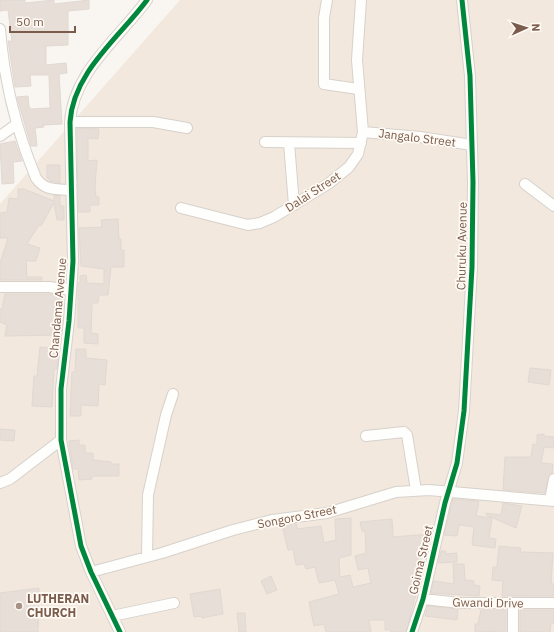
<svg xmlns="http://www.w3.org/2000/svg" width="554" height="632" viewBox="0 0 554 632" font-family="'IBM Plex Sans',sans-serif">
  <style>
    .residential { fill: #f2e8de }
    .building { fill: #e6ded7; stroke: #e2d8d2 }
    .lines { fill: none; stroke-linecap: round; stroke-linejoin: round }
    .minor-casing { stroke: #d7d1cb; stroke-width: 12 }
    .minor { stroke: #fefefd; stroke-width: 10 }
    .cycleway-casing { stroke: #fffaf3; stroke-width: 8 }
    .cycleway { stroke: #00873e; stroke-width: 5 }
    .poi-dot { fill: #a69286; stroke: #fffaf3; stroke-width: 1.5 }
    .labels { text-anchor: middle; stroke-width: 3.5; stroke-linejoin: round; paint-order: stroke }
    .street-label { font-size: 12px; fill: #7a5c4d; stroke: #fffaf3 }
    .poi-label { font-size: 12px; font-weight: bold; fill: #7a5c4d; stroke: #fffaf3; text-anchor: start }
  </style>
  <rect width="100%" height="100%" fill="#f9f5f0"/>
  <!-- residential -->
  <path class="residential" d="M 180,0 L 554,0 L 554,632 L 0,632 L 0,204 Z"/>
  <!-- building -->
  <path class="building" d="M 0,0 L 25,0 L 25,3 L 54,0 L 54,4 L 89,0 L 89,9 L 68,11 L 68,45 L 46,46 L 46,65 L 66,63 L 67,73 L 59,74 L 62,124 L 43,125 L 44,127 L 35,128 L 37,146 L 31,146 L 17,97 L 28,96 L 29,107 L 31,109 L 50,108 L 49,75 L 30,75 L 31,86 L 15,87 L 8,41 L 12,41 L 8,10 L 0,11 Z
    M 77,128 L 99,129 L 98,139 L 88,138 L 88,161 L 97,160 L 95,186 L 96,197 L 99,197 L 99,205 L 90,205 L 90,212 L 78,212 Z
    M 15,141 L 22,161 L 13,162 L 14,183 L 2,184 L 0,144 Z
    M 47,165 L 60,165 L 60,183 L 50,181 L 49,178 L 47,178 Z
    M 18,189 L 24,189 L 54,201 L 54,195 L 60,196 L 60,206 L 64,206 L 64,220 L 57,220 L 54,203 L 41,226 L 39,225 L 27,244 L 40,248 L 36,261 L 26,261 L 27,277 L 42,277 L 42,280 L 0,280 L 0,263 L 8,238 L 0,238 L 0,213 L 7,212 L 9,198 L 18,199 Z
    M 118,219 L 119,239 L 121,239 L 121,250 L 124,250 L 124,267 L 111,267 L 108,295 L 99,295 L 98,303 L 92,303 L 91,333 L 98,334 L 98,344 L 84,343 L 84,328 L 78,328 L 78,283 L 80,283 L 80,276 L 86,275 L 87,283 L 104,284 L 104,269 L 81,266 L 79,228 L 102,227 L 101,220 Z
    M 5,294 L 49,294 L 64,296 L 61,335 L 5,336 L 7,325 L 0,322 L 0,309 L 2,309 Z
    M 40,347 L 59,349 L 57,369 L 54,369 L 52,407 L 32,406 L 34,376 L 37,376 Z
    M 76,349 L 86,349 L 86,358 L 107,360 L 105,385 L 99,384 L 98,406 L 81,405 L 81,416 L 70,416 L 72,372 L 75,372 Z
    M 530,368 L 551,370 L 549,385 L 528,382 Z
    M 0,429 L 15,430 L 14,441 L 0,440 Z
    M 544,434 L 544,436 L 554,437 L 554,448 L 544,447 L 541,463 L 553,464 L 552,473 L 548,478 L 545,493 L 503,490 L 505,457 L 531,457 L 533,444 L 537,445 L 537,435 Z
    M 79,440 L 79,445 L 85,445 L 85,453 L 93,453 L 93,460 L 111,462 L 111,464 L 119,464 L 119,476 L 92,476 L 92,479 L 79,480 L 78,469 L 73,469 L 69,441 Z
    M 453,499 L 479,501 L 476,516 L 492,518 L 489,538 L 496,539 L 495,548 L 472,545 L 474,527 L 459,525 L 457,536 L 444,535 Z
    M 503,503 L 522,506 L 516,528 L 486,515 L 486,513 L 501,515 Z
    M 351,518 L 351,555 L 339,558 L 340,577 L 350,575 L 353,587 L 371,583 L 368,568 L 358,570 L 355,556 L 366,553 L 365,531 L 362,531 L 360,522 L 392,519 L 393,537 L 431,534 L 429,542 L 420,543 L 421,568 L 423,568 L 406,632 L 391,632 L 391,630 L 385,630 L 385,620 L 369,620 L 371,632 L 326,632 L 324,624 L 314,626 L 309,602 L 339,594 L 335,580 L 319,583 L 315,567 L 306,569 L 304,564 L 296,565 L 293,549 L 288,550 L 282,525 L 296,523 L 297,529 L 321,526 L 324,543 L 336,540 L 335,519 Z
    M 499,546 L 521,548 L 520,552 L 553,553 L 551,584 L 554,584 L 554,596 L 502,596 L 503,581 L 492,580 L 493,567 L 497,567 Z
    M 441,551 L 446,551 L 446,554 L 457,553 L 457,562 L 438,563 Z
    M 453,564 L 464,564 L 465,580 L 474,581 L 474,585 L 480,586 L 479,596 L 431,593 L 434,581 L 454,584 Z
    M 271,576 L 277,590 L 267,594 L 261,581 Z
    M 39,588 L 38,632 L 0,632 L 0,593 Z
    M 220,589 L 223,614 L 202,618 L 202,616 L 194,617 L 190,594 Z
    M 428,606 L 458,609 L 457,620 L 425,616 Z
    M 481,610 L 506,610 L 506,631 L 475,632 L 475,624 L 478,624 Z
    M 520,610 L 554,610 L 554,623 L 551,623 L 550,632 L 520,632 Z
    M 237,613 L 245,613 L 246,632 L 239,632 Z"/>
  <g class="lines">
    <defs>
      <path id="minor" d="M 327,0 L 324,18 L 324,84 L 358,89
        M 0,29 C 4,81 16,130 36,178 C 45,191 56,189 71,190
        M 70,122 L 153,122 L 187,128
        M 363,132 L 420,137 L 472,145
        M 0,136 L 17,124
        M 265,142 L 361,143
        M 289,143 L 294,205
        M 525,184 L 554,206
        M 181,208 L 248,225 L 260,223 L 274,217 L 328,184 L 349,167 L 358,154 L 363,132 L 357,60 L 361,0
        M 0,287 L 49,287 L 71,290
        M 366,436 L 404,432 L 407,435 L 416,490
        M 0,483 L 10,479 L 61,440
        M 550,500 L 554,479
        M 147,557 L 148,495 L 166,415 L 173,394
        M 91,572 L 162,553 L 233,530 L 272,520 L 327,513 L 396,492 L 429,490 L 554,501
        M 423,599 L 461,603 L 554,603
        M 112,616 L 174,603
        M 120,632 L 91,572 L 81,546 L 61,440 L 61,389 L 69,321 L 73,261 L 70,122 C 73,72 120,37 147,0
        M 412,632 L 423,599 L 445,503 L 457,463 L 464,411 L 472,267 L 473,182 L 470,76 L 462,0
        M 513,632 L 513,603"/>
    </defs>
    <!-- minor casing -->
    <use href="#minor" class="minor-casing"/>
    <!-- minor -->
    <use href="#minor" class="minor"/>
    <defs>
      <path id="cycleway" d="M 120,632 L 91,572 L 81,546 L 61,440 L 61,389 L 69,321 L 73,261 L 70,122 C 73,72 120,37 147,0
        M 412,632 L 423,599 L 445,503 L 457,463 L 464,411 L 472,267 L 473,182 L 470,76 L 462,0"/>
    </defs>
    <!-- cycleway casing -->
    <use href="#cycleway" class="cycleway-casing"/>
    <!-- cycleway -->
    <use href="#cycleway" class="cycleway"/>
  </g>
  <!-- markers -->
  <circle class="poi-dot" cx="19" cy="606" r="4"/>
  <g class="labels">
    <!-- street labels -->
    <g class="street-label">
      <text transform="translate(417 138) rotate(7)" y="4">Jangalo Street</text>
      <text transform="translate(313 192) rotate(-33)" y="4">Dalai Street</text>
      <text transform="translate(462 246) rotate(-89)" y="4">Churuku Avenue</text>
      <text transform="translate(58 308) rotate(-85)" y="4">Chandama Avenue</text>
      <text transform="translate(297 517) rotate(-11)" y="4">Songoro Street</text>
      <text transform="translate(421 560) rotate(-77)" y="4">Goima Street</text>
      <text transform="translate(488 603) rotate(1)" y="4">Gwandi Drive</text>
    </g>
    <!-- poi labels -->
    <g class="poi-label">
      <text x="27" y="603">LUTHERAN<tspan x="27" dy="14">CHURCH</tspan></text>
    </g>
  </g>
  <!-- north arrow -->
  <g transform="translate(526 28) rotate(87)" stroke="#fffaf3" stroke-width="3" paint-order="stroke">
  <path d="M0-3L7 15L0 10L-7 15Z" fill="#7a5c4d"/>
  <text y="-6" font-size="11" font-weight="bold" text-anchor="middle" fill="#7a5c4d">N</text>
  </g>
  <!-- scale -->
  <path d="M10 26v6h65v-6" fill="none" stroke="#7a5c4d" stroke-width="2"/>
  <text x="16" y="26" font-size="12" fill="#7a5c4d" stroke="#fffaf3" stroke-width="3" paint-order="stroke">50 m</text>
</svg>
